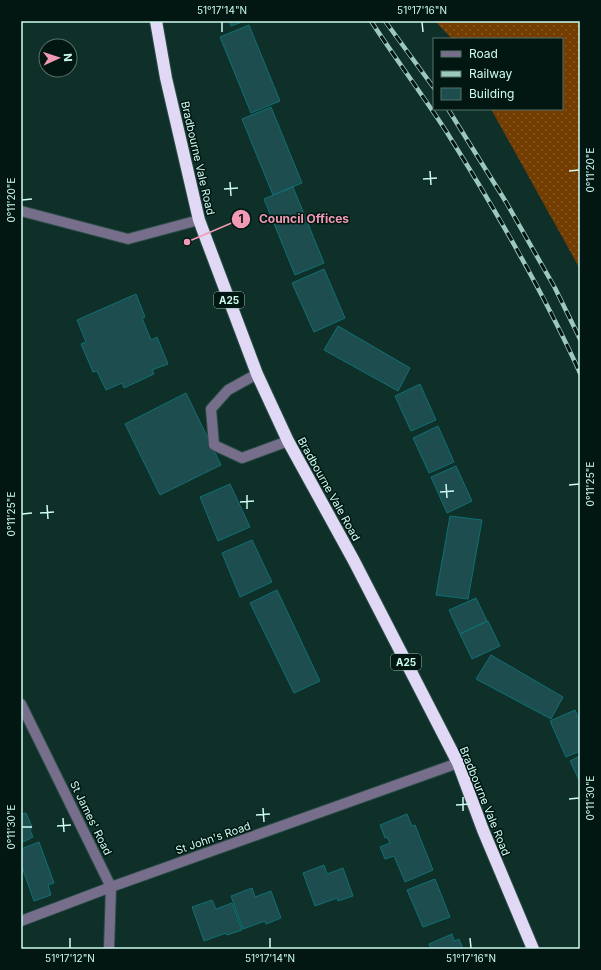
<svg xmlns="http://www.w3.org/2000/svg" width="601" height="970" viewBox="0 0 601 970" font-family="Inter,sans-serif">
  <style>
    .grass { fill: url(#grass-dots) }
    .building { fill: #1d4d4f; stroke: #0f7074 }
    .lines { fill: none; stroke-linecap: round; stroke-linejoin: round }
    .minor-casing { stroke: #294d45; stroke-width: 12 }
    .highway-casing { stroke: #294d45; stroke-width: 14 }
    .minor { stroke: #776e8b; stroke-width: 10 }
    .highway { stroke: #e1d8f5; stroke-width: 12 }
    .rail-casing { stroke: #9cc8be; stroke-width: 4.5 }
    .rail { stroke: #021612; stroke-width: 3; stroke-dasharray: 9; stroke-linecap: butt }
    .ticks { fill: none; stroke: #cdfcf1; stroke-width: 1.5 }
    .labels { text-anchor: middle; stroke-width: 3; stroke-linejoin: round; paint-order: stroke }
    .shield { fill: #021612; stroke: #90b7ae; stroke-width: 1 }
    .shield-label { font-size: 10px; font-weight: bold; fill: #cdfcf1 }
    .street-label { font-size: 11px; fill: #cdfcf1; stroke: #021612 }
    .leader { fill: none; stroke: #f09ab5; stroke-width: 1.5 }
    .callout-dot { fill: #f09ab5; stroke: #021612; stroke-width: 1.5 }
    .mark-label { font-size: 12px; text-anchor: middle; font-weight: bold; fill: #111 }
    .callout-label { font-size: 12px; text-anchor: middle; font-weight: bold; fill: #f09ab5; stroke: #021612; stroke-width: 3; stroke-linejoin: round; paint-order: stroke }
    .neatline { fill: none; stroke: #cdfcf1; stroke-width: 1.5 }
    .ticks-label { font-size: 10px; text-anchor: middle; fill: #cdfcf1 }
  </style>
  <defs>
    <pattern id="grass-dots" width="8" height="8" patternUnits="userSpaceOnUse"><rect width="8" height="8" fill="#733d02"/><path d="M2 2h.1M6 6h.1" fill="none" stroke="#865a27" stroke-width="1.8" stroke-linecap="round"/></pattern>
  </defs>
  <rect width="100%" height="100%" fill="#0e3029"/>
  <!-- grass -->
  <path class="grass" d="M 435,21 L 580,21 L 580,269 L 491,109 L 562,109 L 562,39 L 452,39 Z"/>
  <!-- building -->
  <path class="building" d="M 229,21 L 245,21 L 231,26 Z
    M 249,25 L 280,101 L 251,113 L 220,37 Z
    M 271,107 L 302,183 L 273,195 L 242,119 Z
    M 293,187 L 324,263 L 295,275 L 264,199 Z
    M 324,269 L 345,318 L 314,332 L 292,283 Z
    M 136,294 L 145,317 L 142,318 L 151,340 L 157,337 L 168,364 L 152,370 L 154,374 L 124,388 L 122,383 L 106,390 L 97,371 L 93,372 L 81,344 L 86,342 L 77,320 Z
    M 338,326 L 410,368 L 398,391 L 324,350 Z
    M 420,384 L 436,420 L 411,431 L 395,396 Z
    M 186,393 L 221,465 L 160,495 L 125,424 Z
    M 438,426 L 454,462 L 429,473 L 413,438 Z
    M 456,466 L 472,501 L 447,513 L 431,477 Z
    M 230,484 L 250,527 L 218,541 L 200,497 Z
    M 450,516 L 482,520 L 468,599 L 436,595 Z
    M 252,540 L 272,582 L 240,597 L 222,553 Z
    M 277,590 L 320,681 L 294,693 L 250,603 Z
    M 476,598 L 487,621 L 460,634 L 449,610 Z
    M 488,621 L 500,646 L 472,659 L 460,634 Z
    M 491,655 L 563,697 L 551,719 L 476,679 Z
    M 575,710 L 580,722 L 580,751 L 566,757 L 550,721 Z
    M 580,756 L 580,782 L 570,761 Z
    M 21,811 L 23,814 L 26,813 L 32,827 L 30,830 L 33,837 L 21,843 Z
    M 407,814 L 412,826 L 415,825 L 433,870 L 405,882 L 394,856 L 385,859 L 380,847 L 390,843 L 387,837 L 385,838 L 380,825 Z
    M 39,842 L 54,883 L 48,885 L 51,895 L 34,901 L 21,864 L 21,849 Z
    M 324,865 L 327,874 L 343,868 L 353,896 L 338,901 L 337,898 L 315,906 L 303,873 Z
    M 435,879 L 450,917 L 423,927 L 407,890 Z
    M 252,888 L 255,897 L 271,891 L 281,918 L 266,924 L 265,921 L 243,929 L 231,896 Z
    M 212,900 L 216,909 L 232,903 L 242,930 L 227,935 L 226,933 L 204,941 L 192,907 Z
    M 452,934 L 454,941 L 459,939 L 463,949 L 431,949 L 429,944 Z"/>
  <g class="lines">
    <defs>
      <path id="minor" d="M 21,211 L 128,239 L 199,220
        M 257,374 L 228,390 L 211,409 L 214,445 L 242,458 L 288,441
        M 21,704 L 111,887 L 109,949
        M 21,921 L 111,887 L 458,763"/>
      <path id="highway" d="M 156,21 L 166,78 L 199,220 L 257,374 L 288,441 L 354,561 L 458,763 L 483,830 L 533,949"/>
    </defs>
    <!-- minor casing -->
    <use href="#minor" class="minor-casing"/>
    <!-- highway casing -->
    <use href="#highway" class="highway-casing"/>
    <!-- minor -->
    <use href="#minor" class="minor"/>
    <!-- highway -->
    <use href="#highway" class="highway"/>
    <defs>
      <path id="rail" d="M 371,21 C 395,58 422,94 446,131 C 495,209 542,289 580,373
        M 385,21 L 434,88
        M 448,109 L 506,202 L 555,288 L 580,339"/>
    </defs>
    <!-- rail casing -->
    <use href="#rail" class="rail-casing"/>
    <!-- rail -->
    <use href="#rail" class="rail"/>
  </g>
  <!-- ticks -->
  <path class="ticks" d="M 222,22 L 222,32M 422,22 L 423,32M 430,171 L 431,185M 569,171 L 579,170M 423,179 L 437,178M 230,182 L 231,196M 224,189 L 238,188M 22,200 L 32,199M 446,484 L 447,498M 569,485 L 579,484M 440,492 L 454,491M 247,495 L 247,509M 240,502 L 254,501M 47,505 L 48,519M 40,513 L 54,512M 22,514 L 32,513M 463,797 L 463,811M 569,799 L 579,798M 456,805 L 470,804M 263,808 L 264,822M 256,815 L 270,814M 63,818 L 64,832M 57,826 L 71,825M 22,827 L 32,827M 70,938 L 70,948M 270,938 L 270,948M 470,938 L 471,948"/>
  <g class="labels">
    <!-- shield labels -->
    <g class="shield">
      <rect x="214" y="292" width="30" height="16" rx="3"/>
      <rect x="391" y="654" width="30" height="16" rx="3"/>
    </g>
    <g class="shield-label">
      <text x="229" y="304">A25</text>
      <text x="406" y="666">A25</text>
    </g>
    <!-- street labels -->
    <g class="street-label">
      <text transform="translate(198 158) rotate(77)" y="4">Bradbourne Vale Road</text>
      <text transform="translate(329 489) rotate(61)" y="4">Bradbourne Vale Road</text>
      <text transform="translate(485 801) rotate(68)" y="4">Bradbourne Vale Road</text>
      <text transform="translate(91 818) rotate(64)" y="4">St James' Road</text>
      <text transform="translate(213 838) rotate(-19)" y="4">St John's Road</text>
    </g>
  </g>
  <!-- callouts -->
  <path class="leader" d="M187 242L241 219"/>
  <g class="callout-dot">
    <circle cx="187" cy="242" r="4"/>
    <circle cx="241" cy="219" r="10"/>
  </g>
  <g class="mark-label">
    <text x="241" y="223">1</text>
  </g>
  <g class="callout-label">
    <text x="304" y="223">Council Offices</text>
  </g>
  <!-- border -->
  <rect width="601" height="970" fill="none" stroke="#021612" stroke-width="44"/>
  <!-- legend -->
  <rect x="433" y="38" width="130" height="72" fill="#021612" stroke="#53726b"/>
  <rect x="441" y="51" width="20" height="6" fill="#776e8b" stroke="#53726b"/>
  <text x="469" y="58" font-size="12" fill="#cdfcf1">Road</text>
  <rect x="441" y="71" width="20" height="6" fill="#9cc8be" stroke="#53726b"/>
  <text x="469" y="78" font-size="12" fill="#cdfcf1">Railway</text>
  <rect x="441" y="88" width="20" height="12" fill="#1d4d4f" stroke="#53726b"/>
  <text x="469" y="98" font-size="12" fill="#cdfcf1">Building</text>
  <!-- north arrow -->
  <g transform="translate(58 58) rotate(87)"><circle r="19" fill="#021612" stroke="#53726b"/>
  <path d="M0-3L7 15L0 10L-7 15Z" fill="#f09ab5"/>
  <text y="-6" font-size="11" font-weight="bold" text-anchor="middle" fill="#cdfcf1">N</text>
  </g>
  <rect x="22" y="22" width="557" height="926" class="neatline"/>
  <g class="ticks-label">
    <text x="222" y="14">51°17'14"N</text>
    <text x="422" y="14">51°17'16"N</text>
    <text transform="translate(590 170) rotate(-90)" y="4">0°11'20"E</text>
    <text transform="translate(11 200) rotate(-90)" y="4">0°11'20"E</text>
    <text transform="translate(590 484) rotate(-90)" y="4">0°11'25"E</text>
    <text transform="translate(11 514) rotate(-90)" y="4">0°11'25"E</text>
    <text transform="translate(590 798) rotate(-90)" y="4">0°11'30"E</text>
    <text transform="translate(11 827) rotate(-90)" y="4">0°11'30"E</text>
    <text x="70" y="962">51°17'12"N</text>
    <text x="270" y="962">51°17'14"N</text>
    <text x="471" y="962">51°17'16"N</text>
  </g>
</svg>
